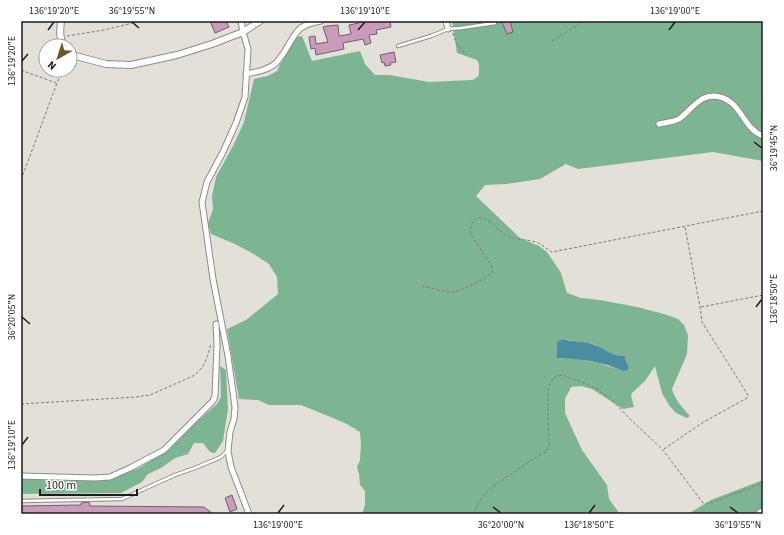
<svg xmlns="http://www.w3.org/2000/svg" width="784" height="535" viewBox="0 0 784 535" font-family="'Source Sans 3',sans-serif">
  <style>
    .forest { fill: #7db493; fill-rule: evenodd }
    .water { fill: #4a8da2 }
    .building { fill: #cc9abb; stroke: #696367 }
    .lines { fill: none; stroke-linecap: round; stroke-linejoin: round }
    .service-casing { stroke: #8f8b86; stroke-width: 4.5 }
    .minor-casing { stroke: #8f8b86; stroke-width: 7 }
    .tertiary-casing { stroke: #8f8b86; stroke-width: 8 }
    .motorway-casing { stroke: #8f8b86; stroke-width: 11 }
    .path { stroke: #7d7b77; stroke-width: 1; stroke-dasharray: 3 2; stroke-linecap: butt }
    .service { stroke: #fff; stroke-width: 2.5 }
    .minor { stroke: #fff; stroke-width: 5 }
    .tertiary { stroke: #fff; stroke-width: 6 }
    .motorway { stroke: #fff; stroke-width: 9 }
    .ticks { fill: none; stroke: #1e1d1b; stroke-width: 1.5 }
    .neatline { fill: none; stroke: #1e1d1b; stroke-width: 1.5 }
    .ticks-label { font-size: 10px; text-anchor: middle; fill: #1e1d1b }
  </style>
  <rect width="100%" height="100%" fill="#e3dfd9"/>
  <!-- forest -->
  <path class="forest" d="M 452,21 L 763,21 L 763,161 L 713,152 L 578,169 L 566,164 L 540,179 L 506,184 L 485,185 L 476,196 L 520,238 L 539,246 L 547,252 L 561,273 L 567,293 L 581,298 L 600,300 L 637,307 L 664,314 L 678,319 L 684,325 L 688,335 L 687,354 L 672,389 C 675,400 682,407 690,416 L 687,418 L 676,413 L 669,405 L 662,393 L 655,366 L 645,381 L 632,393 L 631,396 L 634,407 L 623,409 L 592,389 L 581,386 L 571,387 L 565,399 L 565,413 L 582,450 L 607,485 L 609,499 L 620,514 L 362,514 L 365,505 L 365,491 L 360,485 L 359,474 L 357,467 L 360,460 L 361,445 L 360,432 L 347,424 L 333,418 L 301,405 L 269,405 L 258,400 L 239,399 L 227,329 L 246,320 L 278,294 L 277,277 L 269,264 L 252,253 L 235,244 L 211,234 L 208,223 L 213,209 L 212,196 L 216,177 L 234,144 L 244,122 L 254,79 L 268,76 L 277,71 L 292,40 L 296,37 L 302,36 L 312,61 L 360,51 L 365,64 L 375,75 L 390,75 L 429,82 L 472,80 L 476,78 L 479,75 L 479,64 L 477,60 L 457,53 ZM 563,339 L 594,344 L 611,354 L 619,356 L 625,356 L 626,361 L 628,366 L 623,371 C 608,365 593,361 577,359 C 570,358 564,359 557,358 L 557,343 L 558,341 Z
    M 220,366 L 226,370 L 228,409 L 223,441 L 215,453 L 210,452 L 203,443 L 194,443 L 188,454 L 175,458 L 161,468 L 148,474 L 142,482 L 121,493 L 21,494 L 21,478 L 68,479 L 93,481 L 111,479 L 139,468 L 170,449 L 193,425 L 217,404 L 221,397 Z
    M 763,480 L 763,514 L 688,514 L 711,500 Z"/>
  <!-- water -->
  <path class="water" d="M 563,339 C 573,342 583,341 592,344 C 605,348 609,356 625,356 L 626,361 L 629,368 L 627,370 L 623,371 L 608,365 L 590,361 L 575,359 L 557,358 L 557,343 L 558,341 Z"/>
  <!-- building -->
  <path class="building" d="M 210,21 L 226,21 L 229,27 L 215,33 Z
    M 359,21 L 390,21 L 391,27 L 376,30 L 377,34 L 369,35 L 371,43 L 365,45 L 363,39 L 343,43 L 344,49 L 316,55 L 315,48 L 311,49 L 309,37 L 315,36 L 316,44 L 328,42 L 323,27 L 327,26 L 338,25 L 339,36 L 351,34 L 349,25 L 359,23 Z
    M 505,21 L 510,21 L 513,32 L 507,34 L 502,22 Z
    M 394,52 L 396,62 L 390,63 L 391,65 L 385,66 L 384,62 L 382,63 L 380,55 Z
    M 232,495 L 237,509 L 230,512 L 225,498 Z
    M 89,502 L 90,506 L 204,507 L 213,514 L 21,514 L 21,506 L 81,505 L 81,503 Z"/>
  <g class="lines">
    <defs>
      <path id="service" d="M 398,46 L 431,36 L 448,29 L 461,28 L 495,23
        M 21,501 L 122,499 L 175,475 L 195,468 L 221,457 L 227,451"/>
      <path id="minor" d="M 241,21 L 243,32 L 248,49 L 245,97 L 236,123 L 223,152 L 207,182 L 202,202 L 213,279 L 228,356 L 235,407 L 234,419 L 230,432 L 228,451 L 231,467 L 249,514
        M 446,21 L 448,29
        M 246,74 C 256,72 268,70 276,63 C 279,60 282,55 285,51 C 297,31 297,25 321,21
        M 659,124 L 674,121 L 679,119 C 687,113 694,104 702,99 C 706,97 710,96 714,96 C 742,98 741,128 763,136
        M 21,476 L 94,478 L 110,477 L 130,468 L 164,450 L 213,401 L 215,396 L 217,344 L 216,324"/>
      <path id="tertiary" d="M 61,21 C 60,30 59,38 64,46
        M 70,52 L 76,56 L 106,64 L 131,65 L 177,55 L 212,44 L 243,32 L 260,21"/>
      <path id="motorway" d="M 761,514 L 763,513"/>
    </defs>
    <!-- service casing -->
    <use href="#service" class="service-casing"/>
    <!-- minor casing -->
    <use href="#minor" class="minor-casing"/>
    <!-- tertiary casing -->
    <use href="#tertiary" class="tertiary-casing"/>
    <!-- motorway casing -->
    <use href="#motorway" class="motorway-casing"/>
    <!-- path -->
    <path class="path" d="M 453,33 C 455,43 460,49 467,55
      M 67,36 L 104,30 L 141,21
      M 552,41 L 579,24 L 583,21
      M 21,70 L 56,83
      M 21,180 L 57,83 L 62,70
      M 422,286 C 430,288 445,292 452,292 C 460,292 486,279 491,273 C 493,270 492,270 492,267 L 470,233 C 470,227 472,219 479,218 C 488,217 496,229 503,233 C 512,240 525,239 536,242 C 542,244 546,249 552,252 L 763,211
      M 701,307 L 763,295
      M 21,404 L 136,397 L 150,395 L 193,376 C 205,368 208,356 211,343
      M 664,449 L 702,423 L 747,398 L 748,395 L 702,322 L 700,307 L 685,227
      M 473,514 L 483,495 L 494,486 L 533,459 L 546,452 L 549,447 L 549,440 L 548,414 L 548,391 L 551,381 L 556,376 L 562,375 L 579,381 L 597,389 L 612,400 L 629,418 L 663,450 L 703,503 L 707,504 L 763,483"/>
    <!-- service -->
    <use href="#service" class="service"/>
    <!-- minor -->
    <use href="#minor" class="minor"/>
    <!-- tertiary -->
    <use href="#tertiary" class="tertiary"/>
    <!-- motorway -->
    <use href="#motorway" class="motorway"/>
  </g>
  <!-- ticks -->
  <path class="ticks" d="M 132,22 L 139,28M 48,30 L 54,22M 358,30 L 365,22M 669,30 L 675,22M 22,61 L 28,54M 754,142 L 762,148M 756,307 L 762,299M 22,317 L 30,324M 22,445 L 28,437M 493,507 L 501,513M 730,507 L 738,513M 278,513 L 284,505M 589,513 L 595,505"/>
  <!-- border -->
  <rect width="784" height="535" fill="none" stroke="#ffffff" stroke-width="44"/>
  <!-- north arrow -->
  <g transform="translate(58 58) rotate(219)"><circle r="19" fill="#ffffff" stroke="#a5a5a4"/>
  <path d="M0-3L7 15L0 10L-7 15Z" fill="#6f5627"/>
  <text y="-6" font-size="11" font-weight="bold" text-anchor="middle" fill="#1e1d1b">N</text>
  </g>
  <!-- scale -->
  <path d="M40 489v6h97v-6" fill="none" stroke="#1e1d1b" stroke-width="2"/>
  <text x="46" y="489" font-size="12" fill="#1e1d1b" stroke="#ffffff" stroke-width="3" paint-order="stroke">100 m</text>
  <rect x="22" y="22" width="740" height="491" class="neatline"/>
  <g class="ticks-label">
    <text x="54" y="14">136°19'20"E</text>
    <text x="132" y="14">36°19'55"N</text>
    <text x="365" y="14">136°19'10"E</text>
    <text x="675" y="14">136°19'00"E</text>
    <text transform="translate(11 61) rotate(-90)" y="4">136°19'20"E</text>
    <text transform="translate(773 148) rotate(-90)" y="4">36°19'45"N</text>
    <text transform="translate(773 299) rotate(-90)" y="4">136°18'50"E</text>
    <text transform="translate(11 317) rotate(-90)" y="4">36°20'05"N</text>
    <text transform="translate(11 445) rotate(-90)" y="4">136°19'10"E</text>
    <text x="278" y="528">136°19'00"E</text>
    <text x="501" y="528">36°20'00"N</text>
    <text x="589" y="528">136°18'50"E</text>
    <text x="738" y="528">36°19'55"N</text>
  </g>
</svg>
